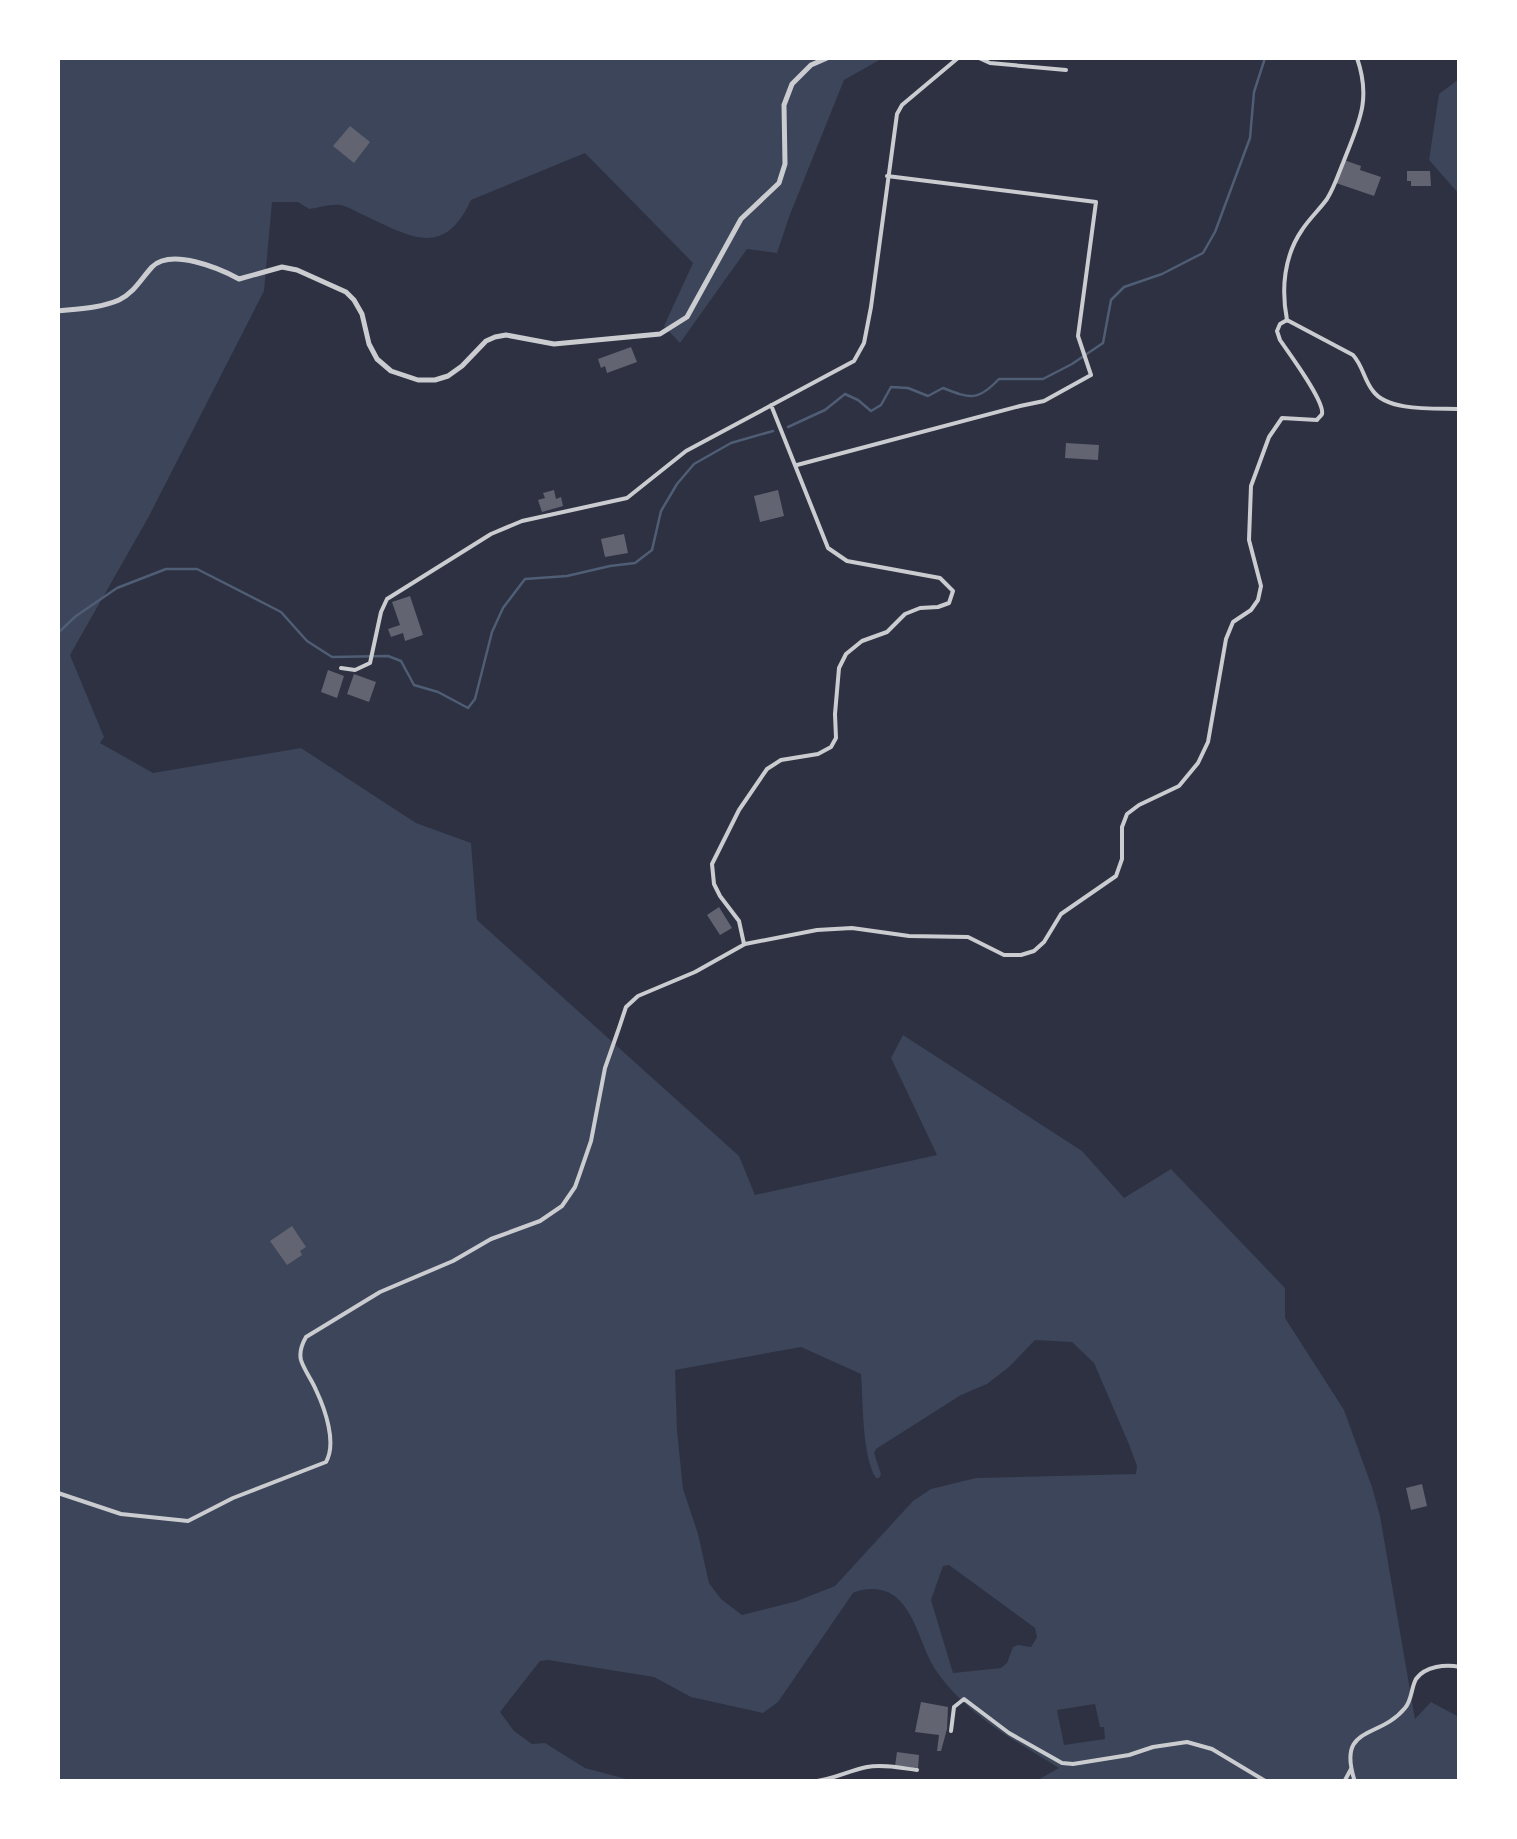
<svg xmlns="http://www.w3.org/2000/svg" width="1517" height="1839" viewBox="0 0 1517 1839" font-family="'Fira Sans',sans-serif">
  <style>
    .green { fill: #3c4559; fill-rule: evenodd }
    .lines { fill: none; stroke-linecap: round; stroke-linejoin: round }
    .stream { stroke: #4f5d75; stroke-width: 2.5 }
    .building { fill: #626471 }
    .minor { stroke: #caccd0; stroke-width: 4 }
    .tertiary { stroke: #caccd0; stroke-width: 5 }
  </style>
  <rect width="100%" height="100%" fill="#2d3142"/>
  <!-- green -->
  <path class="green" d="M 58,58 L 883,58 L 844,80 L 789,217 L 777,253 L 747,249 L 680,343 L 664,326 L 693,263 L 585,153 L 471,200 C 443,261 408,235 361,214 C 355,211 347,206 340,205 C 330,204 318,208 309,209 L 298,202 L 272,202 L 264,291 L 148,518 L 70,655 L 104,737 L 100,743 L 153,773 L 301,748 L 416,823 L 471,843 L 477,920 L 739,1156 L 755,1195 L 937,1155 L 891,1058 L 903,1035 L 1082,1151 L 1124,1198 L 1171,1169 L 1285,1288 L 1285,1318 L 1344,1410 L 1372,1487 L 1380,1516 L 1415,1719 L 1431,1702 L 1459,1717 L 1459,1781 L 1374,1782 L 1364,1779 L 1363,1782 L 1036,1781 L 1059,1768 C 1014,1740 968,1716 937,1672 C 921,1649 918,1617 896,1597 C 884,1587 865,1587 853,1593 L 778,1702 L 763,1713 L 691,1697 L 654,1677 L 548,1660 L 540,1661 L 500,1712 L 514,1731 L 532,1744 L 545,1743 L 585,1768 L 634,1781 L 58,1781 ZM 1035,1340 L 1072,1342 L 1094,1363 L 1128,1442 L 1137,1466 L 1136,1474 L 976,1478 L 931,1489 L 913,1501 L 835,1586 L 797,1601 L 742,1615 L 721,1599 L 709,1583 L 698,1534 L 683,1489 L 677,1430 L 675,1370 L 801,1347 L 861,1374 C 863,1401 862,1457 876,1478 L 879,1478 L 881,1474 L 874,1453 L 876,1449 L 961,1395 L 987,1384 L 1009,1367 ZM 949,1565 L 1035,1628 L 1037,1637 L 1031,1647 L 1018,1645 L 1013,1647 L 1007,1663 L 1001,1668 L 953,1673 L 931,1600 L 943,1566 ZM 1095,1704 L 1100,1727 L 1104,1727 L 1105,1739 L 1064,1745 L 1057,1710 Z
    M 1459,79 L 1459,194 L 1429,160 L 1439,94 Z"/>
  <g class="lines">
    <!-- stream -->
    <path class="stream" d="M 788,427 L 825,410 L 845,394 L 858,400 L 871,411 L 881,405 L 891,387 L 908,388 L 928,396 L 943,388 C 971,399 978,401 999,379 L 1043,379 L 1072,364 L 1103,343 L 1111,300 L 1124,287 L 1162,274 L 1203,253 L 1215,232 L 1250,138 L 1254,92 L 1265,58
      M 58,633 L 76,616 L 117,588 L 166,569 L 197,569 L 281,612 L 307,641 L 332,657 L 388,656 L 401,661 L 414,685 L 438,692 L 468,708 L 475,699 L 492,632 L 503,608 L 525,579 L 567,576 L 610,566 L 635,563 L 652,550 L 661,511 L 677,484 L 694,464 L 731,443 L 773,431"/>
  </g>
  <!-- building -->
  <path class="building" d="M 350,126 L 370,142 L 354,163 L 333,146 Z
    M 1344,160 L 1361,166 L 1360,170 L 1381,177 L 1374,196 L 1336,183 Z
    M 1407,171 L 1430,171 L 1431,186 L 1411,186 L 1411,181 L 1407,181 Z
    M 631,347 L 637,362 L 607,373 L 605,366 L 601,368 L 598,359 Z
    M 1066,443 L 1099,445 L 1098,460 L 1065,458 Z
    M 554,490 L 556,499 L 561,497 L 563,506 L 542,512 L 538,500 L 545,498 L 543,493 Z
    M 778,490 L 784,516 L 760,522 L 754,496 Z
    M 624,534 L 628,553 L 605,557 L 601,539 Z
    M 410,596 L 423,635 L 405,641 L 403,633 L 391,637 L 388,629 L 400,625 L 392,602 Z
    M 328,670 L 344,676 L 337,698 L 321,692 Z
    M 354,674 L 376,682 L 369,702 L 347,694 Z
    M 719,907 L 732,928 L 720,935 L 707,915 Z
    M 292,1226 L 306,1247 L 300,1251 L 302,1255 L 287,1265 L 270,1241 Z
    M 1422,1484 L 1427,1506 L 1411,1510 L 1406,1488 Z
    M 921,1702 L 948,1707 L 947,1729 L 941,1751 L 937,1751 L 939,1735 L 915,1732 Z
    M 897,1752 L 919,1755 L 918,1769 L 895,1766 Z"/>
  <g class="lines">
    <!-- minor -->
    <path class="minor" d="M 979,58 L 990,63 L 1066,70
      M 1287,320 C 1281,289 1284,256 1302,230 C 1309,219 1319,210 1327,199 C 1334,188 1338,175 1343,163 C 1358,124 1372,101 1357,58
      M 797,465 L 1020,406 L 1044,401 L 1091,375 L 1078,336 L 1096,202 L 887,176
      M 341,668 L 355,670 L 370,663 L 381,612 L 387,599 L 491,534 L 522,521 L 627,498 L 686,451 L 854,361 L 864,343 L 871,307 L 897,114 L 902,105 L 958,58
      M 744,944 L 739,921 L 720,896 L 714,884 L 712,864 L 739,810 L 767,769 L 781,760 L 818,754 L 831,747 L 836,738 L 835,714 L 839,668 L 846,654 L 862,641 L 887,632 L 905,614 L 920,608 L 938,607 L 949,603 L 953,591 L 940,578 L 847,561 L 828,548 L 771,405
      M 58,1493 L 121,1514 L 188,1521 L 233,1498 L 326,1462 C 337,1443 325,1409 316,1390 C 312,1380 304,1370 301,1360 C 299,1352 302,1344 306,1337 L 380,1292 L 453,1261 L 491,1239 L 540,1221 L 562,1206 L 575,1187 L 580,1173 L 591,1141 L 605,1068 L 619,1028 L 626,1007 L 638,996 L 695,972 L 745,944 L 817,930 L 852,928 L 909,936 L 968,937 L 1004,955 L 1021,955 L 1034,951 L 1044,942 L 1061,914 L 1116,876 L 1122,859 L 1122,827 L 1127,814 L 1139,805 L 1179,786 L 1198,763 L 1208,742 L 1226,639 L 1233,622 L 1251,610 L 1258,600 L 1261,586 L 1249,540 L 1251,486 L 1269,437 L 1282,418 L 1317,420 C 1318,418 1321,416 1322,414 C 1325,401 1288,352 1280,340 L 1277,331 L 1280,324 L 1287,320 L 1353,355 C 1363,366 1364,380 1373,391 C 1388,412 1436,408 1460,409
      M 951,1731 L 954,1707 L 964,1699 L 1009,1733 L 1062,1763 L 1073,1764 L 1129,1755 L 1153,1747 L 1187,1742 L 1212,1749 L 1267,1782
      M 810,1782 C 833,1780 847,1771 867,1767 C 883,1764 901,1768 917,1770
      M 1344,1782 L 1351,1769
      M 1355,1782 C 1336,1724 1379,1740 1405,1708 C 1412,1700 1411,1688 1416,1679 C 1425,1666 1446,1664 1460,1667"/>
    <!-- tertiary -->
    <path class="tertiary" d="M 58,311 C 77,309 101,308 119,300 C 134,293 141,279 152,267 C 171,248 219,268 239,279 L 282,267 L 297,270 L 346,292 L 354,300 L 362,314 L 369,344 L 377,359 L 391,371 L 418,380 L 435,380 L 448,376 L 462,366 L 486,341 L 495,337 L 506,335 L 554,344 L 660,334 L 687,317 L 741,219 L 779,183 L 785,164 L 784,105 L 792,84 L 811,65 L 827,58"/>
  </g>
  <!-- border -->
  <rect width="1517" height="1839" fill="none" stroke="#ffffff" stroke-width="120"/>
</svg>
